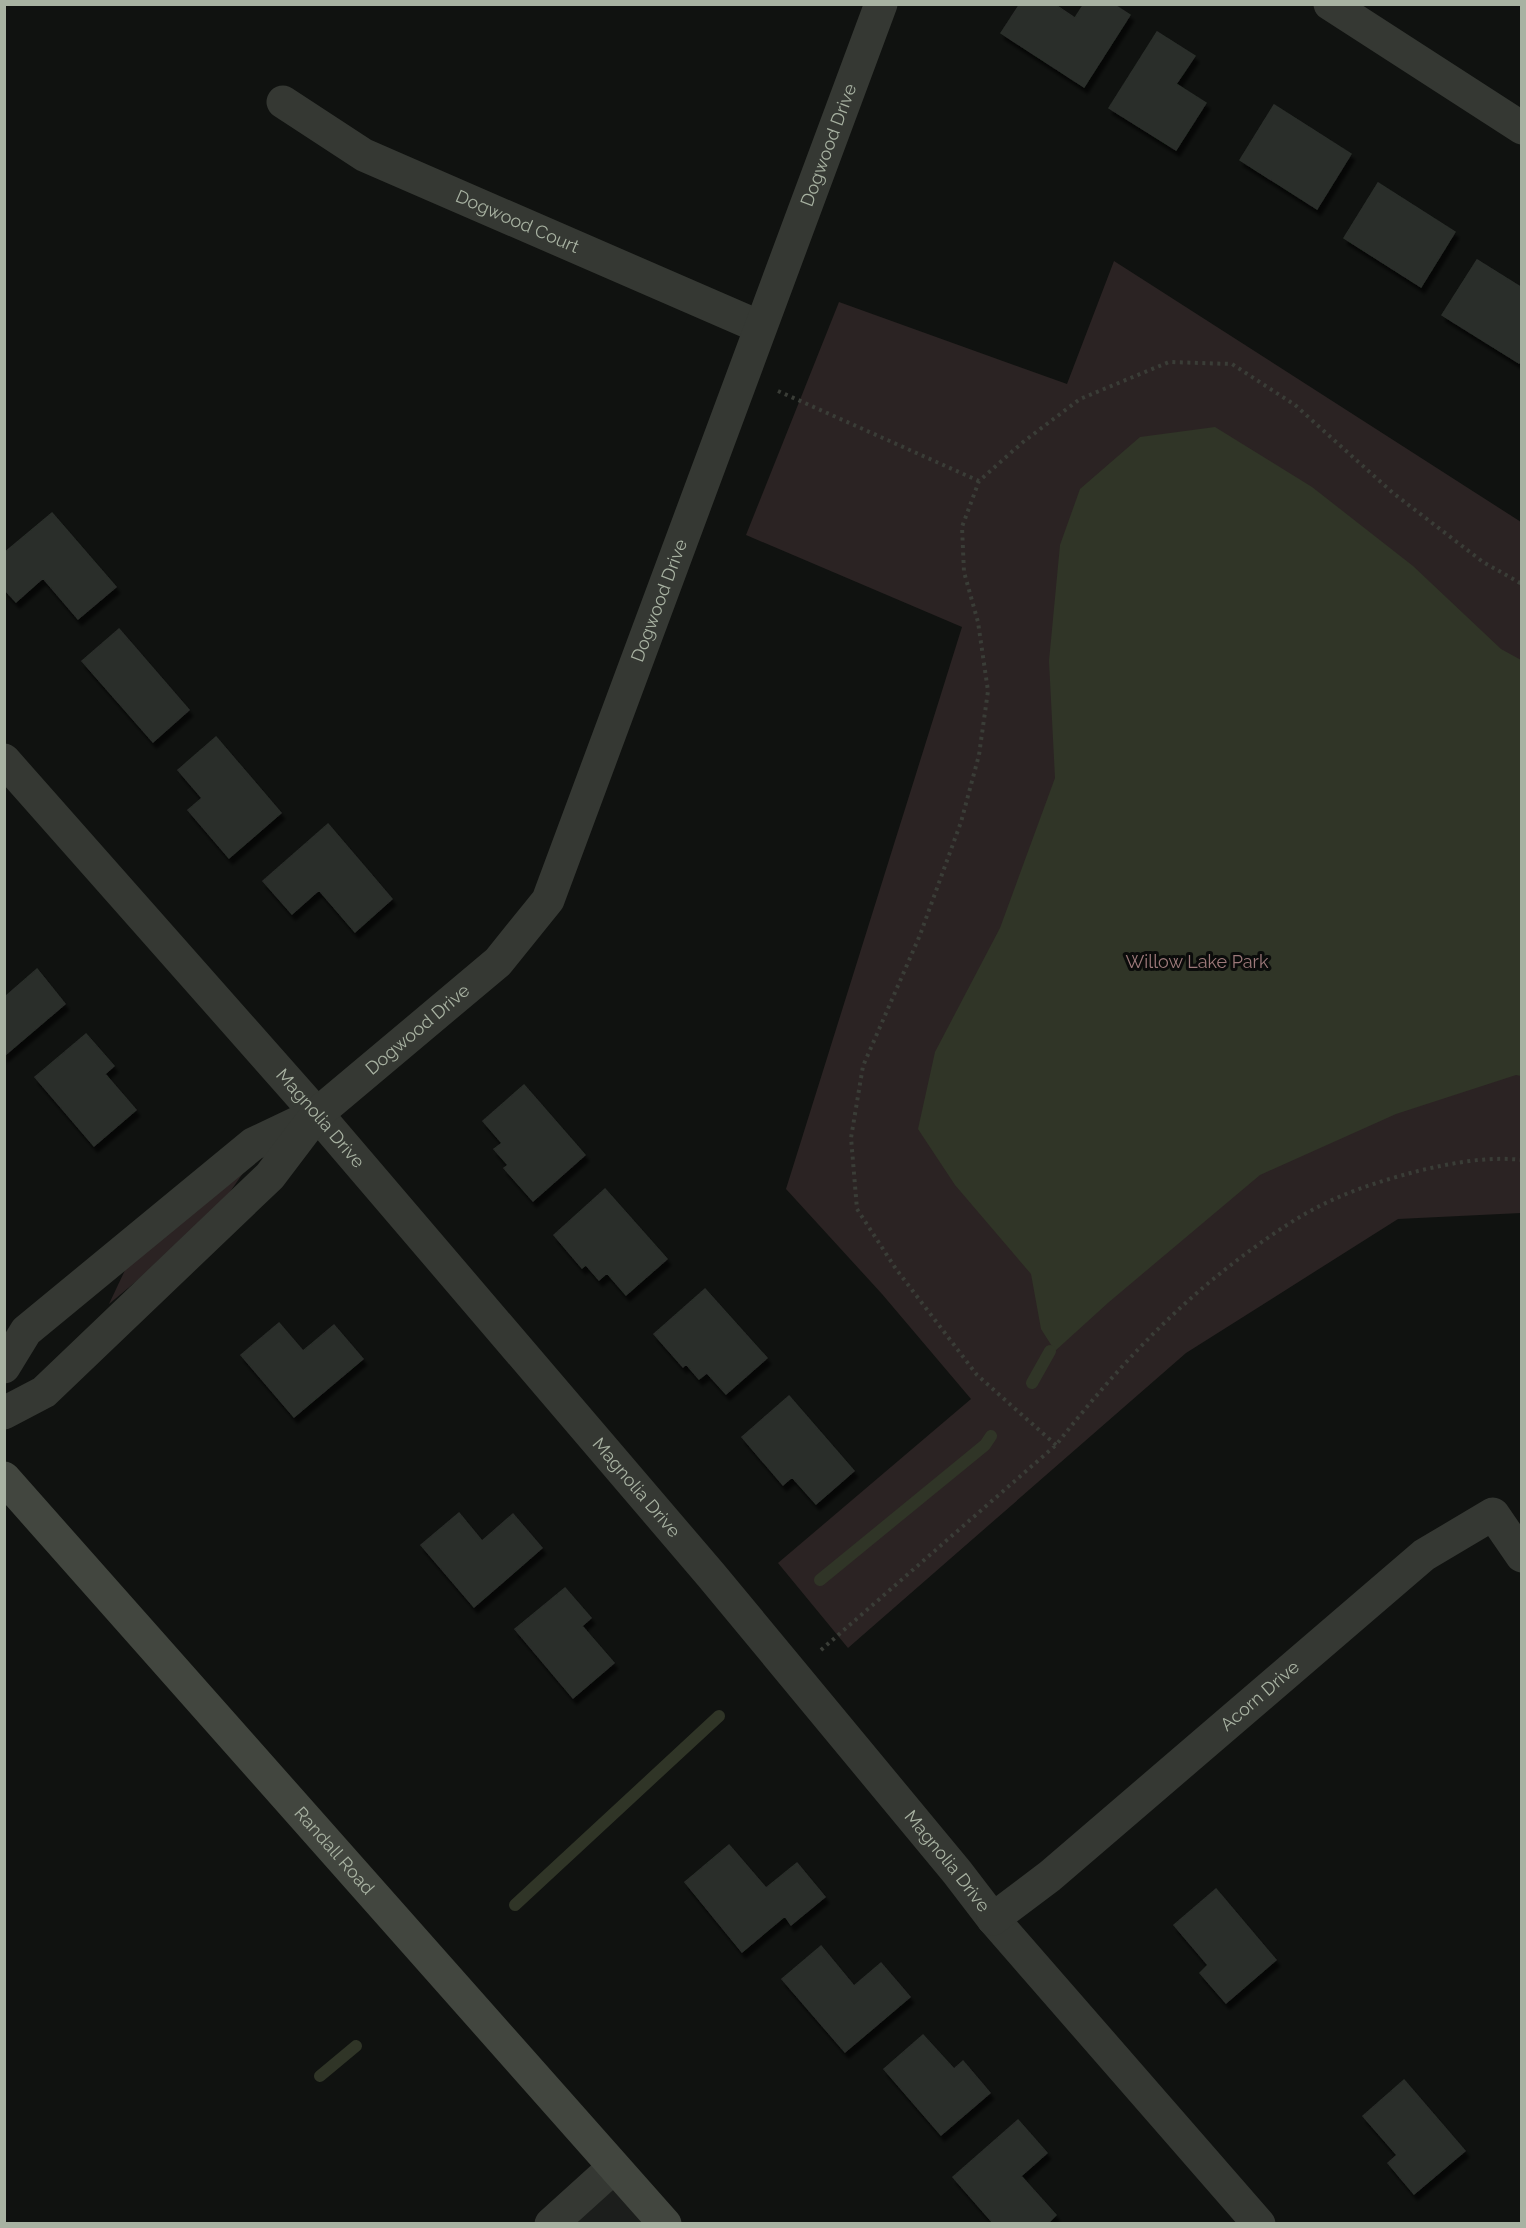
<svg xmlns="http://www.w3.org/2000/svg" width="1526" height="2228" viewBox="0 0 1526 2228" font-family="Raleway,sans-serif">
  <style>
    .built { fill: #1c1e1c }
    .green { fill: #2b2323 }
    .water { fill: #303527 }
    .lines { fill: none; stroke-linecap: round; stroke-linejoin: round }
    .stream { stroke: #303527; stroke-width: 12 }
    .building { fill: #2b2e2b; stroke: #2a2e2a; stroke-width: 1.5; filter: url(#shadow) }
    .path { stroke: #3a3d37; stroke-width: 4; stroke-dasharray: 3 4.5; stroke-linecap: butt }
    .street { stroke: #353833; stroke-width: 33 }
    .secondary { stroke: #42463f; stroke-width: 33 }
    .labels { text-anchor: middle; stroke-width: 6; stroke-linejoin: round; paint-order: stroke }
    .street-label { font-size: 18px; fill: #a8b2a2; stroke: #0b0c0b }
    .park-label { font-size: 18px; fill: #9d797a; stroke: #0b0c0b }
  </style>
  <defs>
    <filter id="shadow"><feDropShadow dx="3.5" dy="6" stdDeviation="1.5" flood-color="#0009"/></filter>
  </defs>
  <rect width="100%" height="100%" fill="#101210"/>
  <!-- built -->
  <path class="built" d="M 610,2182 L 647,2224 L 565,2224 Z"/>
  <!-- green -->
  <path class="green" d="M 1114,261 L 1521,522 L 1521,1213 L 1398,1219 L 1186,1353 L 848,1648 L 778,1563 L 971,1399 L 882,1294 L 786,1189 L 962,627 L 746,535 L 839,302 L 1067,384 Z
    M 248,1166 L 211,1219 L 109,1304 L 135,1249 Z"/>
  <!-- water -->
  <path class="water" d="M 1215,427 L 1312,487 L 1413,566 L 1501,649 L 1521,660 L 1521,1076 L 1516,1075 L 1396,1114 L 1260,1175 L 1109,1302 L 1055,1351 L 1041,1329 L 1031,1274 L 955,1185 L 918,1129 L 935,1052 L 1000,928 L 1055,778 L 1049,661 L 1060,545 L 1080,489 L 1140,437 Z"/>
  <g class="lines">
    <!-- stream -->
    <path class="stream" d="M 1032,1383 L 1050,1351
      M 820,1580 L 985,1445 L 991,1436
      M 515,1905 L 719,1716
      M 320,2076 L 356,2046"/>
  </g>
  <!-- building -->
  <path class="building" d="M 1020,4 L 1054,4 L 1075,18 L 1084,4 L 1113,4 L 1130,15 L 1084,87 L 1001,33 Z
    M 1157,32 L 1195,56 L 1176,84 L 1206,103 L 1176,150 L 1109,108 Z
    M 1274,105 L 1351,154 L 1317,209 L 1240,160 Z
    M 1378,183 L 1455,232 L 1421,287 L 1344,238 Z
    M 1477,260 L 1522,288 L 1522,360 L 1519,363 L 1442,315 Z
    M 52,513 L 116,587 L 78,619 L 43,578 L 16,602 L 4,589 L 4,553 Z
    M 119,629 L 189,710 L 153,742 L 82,661 Z
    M 216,737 L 281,813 L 229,858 L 188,810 L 202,798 L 178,770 Z
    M 328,824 L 392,899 L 355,932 L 319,890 L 292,914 L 263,881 Z
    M 37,969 L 65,1004 L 4,1056 L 4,995 L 6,996 Z
    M 86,1034 L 114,1066 L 105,1074 L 136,1110 L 94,1146 L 35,1077 Z
    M 524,1085 L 585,1155 L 533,1201 L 504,1168 L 508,1165 L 494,1149 L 502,1143 L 483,1121 Z
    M 605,1189 L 667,1259 L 626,1295 L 607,1273 L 599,1280 L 586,1265 L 582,1268 L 554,1235 Z
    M 705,1289 L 767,1358 L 726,1394 L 707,1373 L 699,1379 L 686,1364 L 683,1367 L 654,1334 Z
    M 279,1323 L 303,1351 L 334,1325 L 363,1359 L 294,1417 L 241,1355 Z
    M 789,1396 L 854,1471 L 816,1504 L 792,1477 L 783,1485 L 742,1437 Z
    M 459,1513 L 482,1541 L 513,1514 L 542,1548 L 474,1607 L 421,1545 Z
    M 565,1588 L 591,1618 L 582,1626 L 614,1663 L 573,1698 L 515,1629 Z
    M 729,1845 L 766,1888 L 797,1863 L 825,1897 L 791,1925 L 785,1916 L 742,1952 L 685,1882 Z
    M 1216,1889 L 1276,1960 L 1226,2003 L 1200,1973 L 1208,1965 L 1174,1925 Z
    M 821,1946 L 854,1986 L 881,1963 L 910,1997 L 845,2052 L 782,1979 Z
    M 923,2035 L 954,2069 L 963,2061 L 990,2093 L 941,2135 L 884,2069 Z
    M 1404,2080 L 1465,2151 L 1414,2194 L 1388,2163 L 1397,2155 L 1363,2116 Z
    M 1018,2120 L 1047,2153 L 1021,2176 L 1056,2215 L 1047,2224 L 994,2224 L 953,2177 Z"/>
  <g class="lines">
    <!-- path -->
    <path class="path" d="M 778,391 L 979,481
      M 1056,1445 L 977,1375 L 896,1269 L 857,1209 L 851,1138 L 863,1066 L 920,935 L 961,822 L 979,755 L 988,691 L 978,622 L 964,572 L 962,527 L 979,481 L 1023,442 L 1080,399 L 1169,362 L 1232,364 L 1295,405 L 1393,493 L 1483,562 L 1522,584
      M 821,1650 L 1056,1445 C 1113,1373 1170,1310 1244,1255 C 1271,1235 1298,1216 1328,1202 C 1357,1188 1388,1179 1418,1171 C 1452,1163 1487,1156 1522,1160"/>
    <!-- street -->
    <g class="street">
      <path d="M 1330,4 L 1522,128"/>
      <path id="s1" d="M 283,102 L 364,155 L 760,327"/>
      <path id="s2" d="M 4,760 L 317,1114 L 711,1575 L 957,1872 L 993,1919 L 1259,2224"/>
      <path d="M 4,1367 L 26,1331 L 253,1144 L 312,1116"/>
      <path id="s3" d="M 4,1413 L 44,1392 L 270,1176 L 317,1114 L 498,962 L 548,900 L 881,4"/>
      <path id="s4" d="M 993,1919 L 1050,1876 L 1424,1555 L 1493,1514 L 1522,1556"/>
      <path d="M 551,2224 L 614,2167"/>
    </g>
    <!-- secondary -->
    <path class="secondary" id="s5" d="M 4,1478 L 665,2224"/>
  </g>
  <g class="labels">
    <!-- street labels -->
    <g class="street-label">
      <text dy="6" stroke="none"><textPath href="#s3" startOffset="1557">Dogwood Drive</textPath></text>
      <text dy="6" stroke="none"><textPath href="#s1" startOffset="264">Dogwood Court</textPath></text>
      <text dy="6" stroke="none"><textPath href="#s3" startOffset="1071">Dogwood Drive</textPath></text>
      <text dy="6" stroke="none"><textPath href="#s3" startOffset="567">Dogwood Drive</textPath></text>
      <text dy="6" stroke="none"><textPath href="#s2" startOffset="478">Magnolia Drive</textPath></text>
      <text dy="6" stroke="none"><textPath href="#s2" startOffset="964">Magnolia Drive</textPath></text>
      <text dy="6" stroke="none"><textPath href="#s4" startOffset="348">Acorn Drive</textPath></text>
      <text dy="6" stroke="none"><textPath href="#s5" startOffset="498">Randall Road</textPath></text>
      <text dy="6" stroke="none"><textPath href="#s2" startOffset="1450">Magnolia Drive</textPath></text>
    </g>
    <!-- park labels -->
    <g class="park-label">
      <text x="1197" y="968">Willow Lake Park</text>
    </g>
  </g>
  <!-- border -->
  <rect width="1526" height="2228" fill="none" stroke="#a8b2a2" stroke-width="12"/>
</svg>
